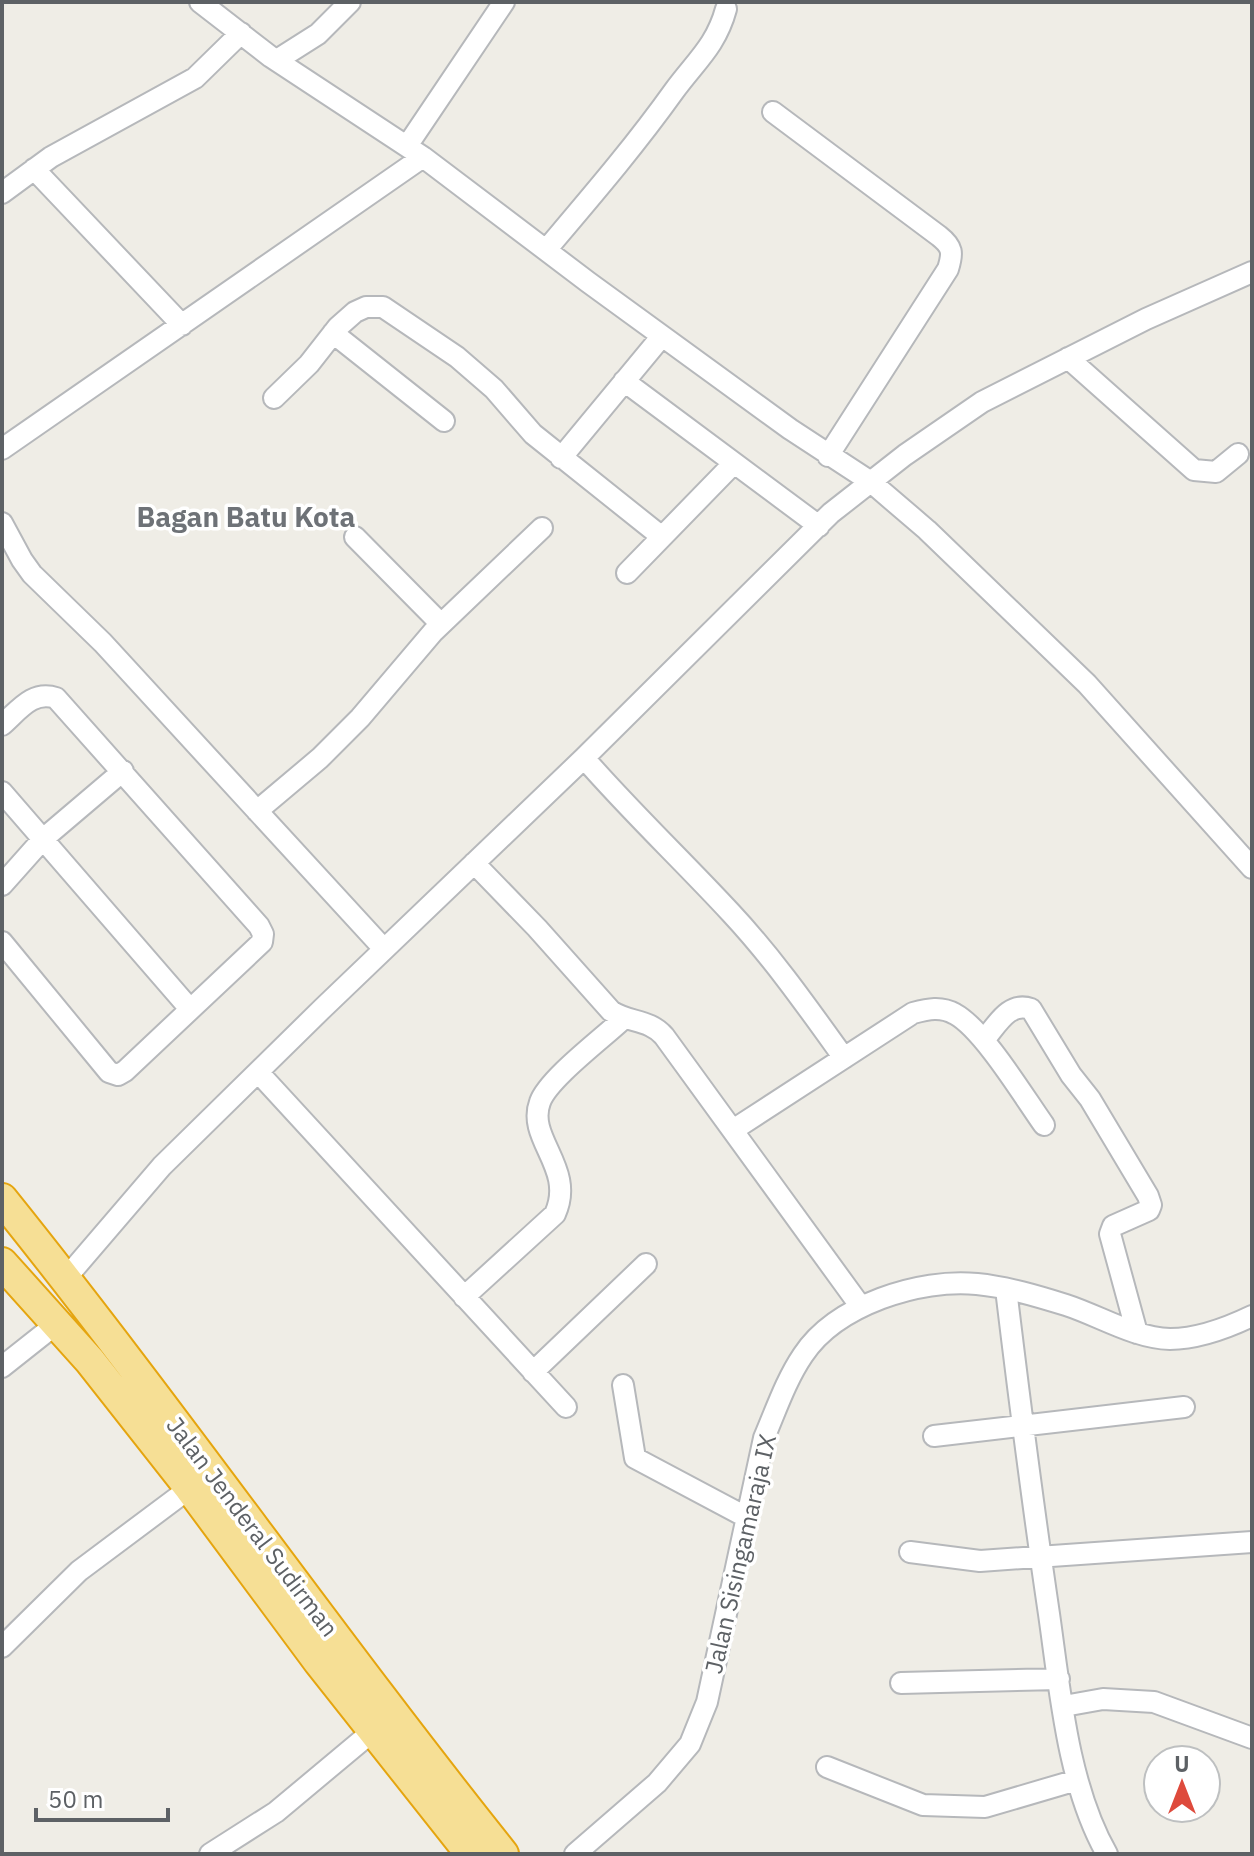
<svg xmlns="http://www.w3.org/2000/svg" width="1254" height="1856" viewBox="0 0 1254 1856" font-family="'IBM Plex Sans',sans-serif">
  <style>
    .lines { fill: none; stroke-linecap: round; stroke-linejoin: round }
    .minor-casing { stroke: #b6b8bb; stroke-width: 24 }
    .highway-casing { stroke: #e5a50f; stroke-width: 34 }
    .minor { stroke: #fff; stroke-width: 20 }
    .highway { stroke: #f6df95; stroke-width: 30 }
    .labels { text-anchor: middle; stroke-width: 7; stroke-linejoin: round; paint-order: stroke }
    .street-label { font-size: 24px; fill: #5d6165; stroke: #fff }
    .quarter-label { font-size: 28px; font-weight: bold; fill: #6e7277; stroke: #fff }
  </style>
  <rect width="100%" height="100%" fill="#efede6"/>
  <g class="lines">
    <defs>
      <path id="minor" d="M 200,2 L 271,57 L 423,157 L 588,282 L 790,429 L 871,482 L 927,530 L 1087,684 L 1252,868
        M 277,60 L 318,34 L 350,2
        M 773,112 L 939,236 C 953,247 953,253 948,269 L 828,456
        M 407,146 L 504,2
        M 34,169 L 182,325
        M 2,193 L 51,157 L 195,78 L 241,33
        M 546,250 C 590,198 634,147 674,91 C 695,62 716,46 726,9
        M 333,333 L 444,421
        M 1068,358 L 1194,470 L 1216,472 L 1238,454
        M 624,381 L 819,526
        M 274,398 L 309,364 L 338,327 L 355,312 L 366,307 L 383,307 L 457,357 L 494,389 L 533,434 L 662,537
        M 2,449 L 423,157
        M 561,458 L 662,336
        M 2,523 L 22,560 L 32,574 L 103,643 L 384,949
        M 355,537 L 441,624
        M 627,573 L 734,463
        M 2,725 C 19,710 33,690 56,698 L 259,926 L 263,934 L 262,942 L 125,1071 L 118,1075 L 109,1072 L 2,942
        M 584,758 C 631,812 683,861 731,913 C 773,958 808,1008 844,1058
        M 2,792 L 190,1009
        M 257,811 L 320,758 L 360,718 L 433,632 L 542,528
        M 474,863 L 537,928 L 611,1011 C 629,1023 649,1019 664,1036 L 861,1307
        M 2,885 L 43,839 L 123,771
        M 984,1040 C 997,1025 1009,1001 1031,1009 L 1071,1075 L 1090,1099 L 1148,1196 L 1151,1205 L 1149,1210 L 1113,1226 L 1110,1234 L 1137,1333
        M 258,1072 L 566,1407
        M 733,1130 L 913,1013 C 928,1009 941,1006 955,1014 C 983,1029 1024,1097 1044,1125
        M 66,1278 L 162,1166 L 323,1008 L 584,758 L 831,513 L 905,455 L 982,402 L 1146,319 L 1252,272
        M 1006,1289 C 1019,1397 1033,1506 1049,1614 C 1060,1691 1068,1786 1107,1854
        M 464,1297 L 555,1214 C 576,1168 526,1139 540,1102 C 548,1079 603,1038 623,1019
        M 2,1367 L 55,1325
        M 533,1372 L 646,1264
        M 623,1385 L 635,1458 L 746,1517
        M 934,1436 L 1184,1407
        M 910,1552 L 980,1561 L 1252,1542
        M 2,1647 L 79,1571 L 190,1488
        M 901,1683 L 1059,1679
        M 1064,1706 L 1103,1699 L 1154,1702 L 1252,1738
        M 827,1767 L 923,1805 L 985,1807 L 1077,1780
        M 210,1854 L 276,1812 L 373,1731
        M 575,1854 L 657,1783 L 690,1744 L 707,1702 L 764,1438 C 776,1410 786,1380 803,1355 C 836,1305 920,1278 977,1284 C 1007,1287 1037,1296 1066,1305 C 1100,1316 1134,1338 1170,1339 C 1198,1339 1227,1328 1252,1316"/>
      <path id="highway" d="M 2,1199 C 174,1413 331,1639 503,1854
        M 2,1263 L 90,1361 L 190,1488 L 319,1662 L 471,1854"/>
    </defs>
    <!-- minor casing -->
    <use href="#minor" class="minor-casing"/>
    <!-- highway casing -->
    <use href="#highway" class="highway-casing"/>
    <!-- minor -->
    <use href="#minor" class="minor"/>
    <!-- highway -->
    <use href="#highway" class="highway"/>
  </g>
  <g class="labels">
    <!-- street labels -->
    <g class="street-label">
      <text transform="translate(252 1527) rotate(53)" y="8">Jalan Jenderal Sudirman</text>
      <text transform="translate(741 1554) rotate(-77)" y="8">Jalan Sisingamaraja IX</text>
    </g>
    <!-- quarter labels -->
    <g class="quarter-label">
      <text x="246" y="527">Bagan Batu Kota</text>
    </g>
  </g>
  <!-- border -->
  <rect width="1254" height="1856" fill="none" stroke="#5d6165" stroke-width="8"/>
  <!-- north arrow -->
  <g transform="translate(1182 1784)"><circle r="38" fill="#ffffff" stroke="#bec0c1" stroke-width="2"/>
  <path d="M0-6L14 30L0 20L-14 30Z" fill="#de4a3c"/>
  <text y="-12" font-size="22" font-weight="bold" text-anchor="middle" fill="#5d6165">U</text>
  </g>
  <!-- scale -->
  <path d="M36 1808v12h132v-12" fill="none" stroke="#5d6165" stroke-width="4"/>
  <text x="48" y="1808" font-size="24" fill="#5d6165" stroke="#ffffff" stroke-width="6" paint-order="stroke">50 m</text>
</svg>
